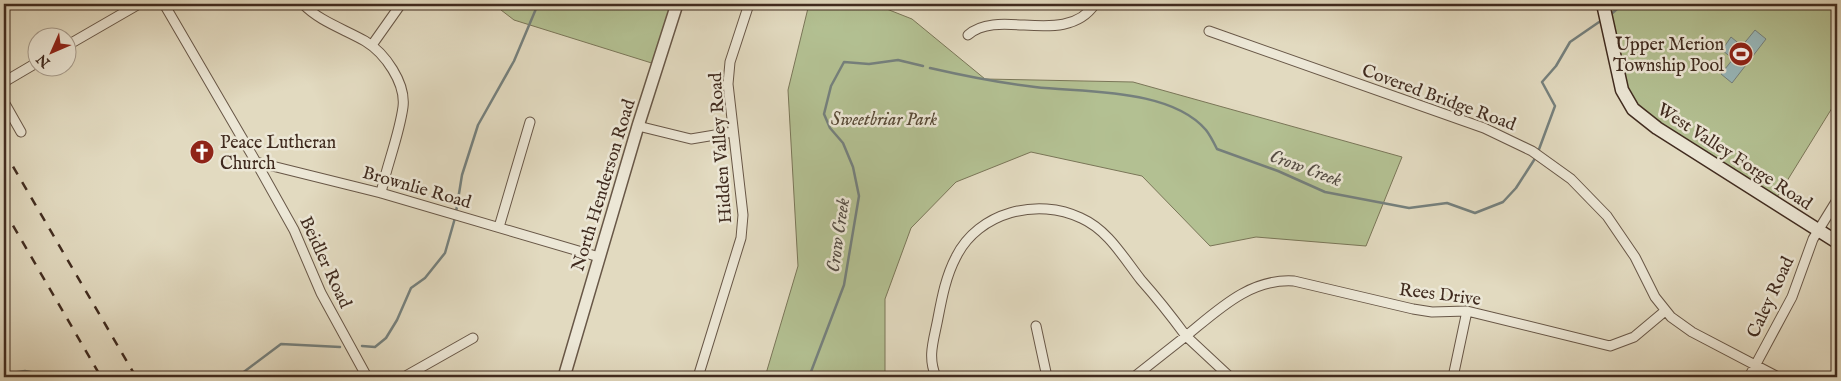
<svg xmlns="http://www.w3.org/2000/svg" width="1841" height="381" viewBox="0 0 1841 381" font-family="'IM FELL English',serif">
  <style>
    .green { fill: #b3c092; stroke: #7a7658 }
    .water { fill: #98b8bb; stroke: #75807d }
    .lines { fill: none; stroke-linecap: round; stroke-linejoin: round }
    .shore { stroke: #6c726d; stroke-width: 1 }
    .stream { stroke: #75807d; stroke-width: 2.5 }
    .minor-casing { stroke: #685747; stroke-width: 11 }
    .tertiary-casing { stroke: #685747; stroke-width: 14 }
    .secondary-casing { stroke: #402b1f; stroke-width: 15 }
    .minor { stroke: #ece7d6; stroke-width: 9 }
    .tertiary { stroke: #ece7d6; stroke-width: 11 }
    .secondary { stroke: #ece7d6; stroke-width: 12 }
    .rail { stroke: #402b1f; stroke-width: 2.5; stroke-dasharray: 9 9; stroke-linecap: butt }
    .labels { text-anchor: middle; stroke-width: 5; stroke-linejoin: round; paint-order: stroke }
    .poi-label { font-size: 18px; fill: #402b1f; stroke: #ece7d6; text-anchor: end }
    .street-label { font-size: 18px; fill: #402b1f; stroke: #ece7d6 }
    .park-label { font-size: 18px; font-style: italic; fill: #574936; stroke: #ece7d6 }
    .water-label { font-size: 19px; font-style: italic; fill: #564e46; stroke: #ece7d6 }
  </style>
  <rect width="100%" height="100%" fill="#e2dac0"/>
  <filter id="stains"><feTurbulence type="fractalNoise" baseFrequency=".004" numOctaves="4"/><feColorMatrix values="0 0 0 0 .2 0 0 0 0 .09 0 0 0 0 .02 0 0 0 .5 -.17"/></filter>
  <radialGradient id="worn" r=".72"><stop offset=".6" stop-color="#630" stop-opacity="0"/><stop offset="1" stop-color="#630" stop-opacity=".3"/></radialGradient>
  <!-- green -->
  <path class="green" d="M 498,4 L 677,4 L 658,65 L 514,20 L 501,10 Z
    M 809,4 L 874,4 L 912,19 L 985,79 L 1133,82 L 1402,157 L 1366,246 L 1256,237 L 1210,246 L 1142,176 L 1031,152 L 956,182 L 911,228 L 885,299 L 885,377 L 765,377 L 798,266 L 788,90 Z
    M 1603,4 L 1837,4 L 1837,100 L 1774,202 L 1633,109 Z"/>
  <!-- water -->
  <path class="water" d="M 1755,30 L 1766,39 L 1732,83 L 1721,74 L 1733,59 L 1722,50 L 1731,37 L 1742,46 Z"/>
  <g class="lines">
    <!-- shore -->
    <path class="shore" d="M 1732,46 L 1740,50 L 1749,50 L 1741,62 L 1738,62 L 1737,56 L 1730,50 Z"/>
    <!-- stream -->
    <path class="stream" d="M 1609,16 L 1617,9 L 1618,4
      M 930,68 C 965,76 1000,83 1035,87 C 1085,93 1170,88 1206,130 C 1210,135 1214,143 1217,149 L 1278,171 L 1325,192 L 1409,208 L 1447,203 L 1475,213 L 1503,202 L 1516,188 L 1536,157
      M 1538,152 L 1555,106 L 1542,82 L 1556,66 L 1570,42 L 1602,20
      M 456,212 L 462,175 L 478,125 L 514,61 L 538,4
      M 362,346 L 375,347 L 386,338 L 397,320 L 411,288 L 425,278 L 445,253 L 455,218
      M 4,374 L 25,371 L 59,377
      M 237,377 L 281,344 L 340,347
      M 809,377 L 844,285 L 859,196 L 853,167 L 843,143 L 830,128 L 824,114 L 831,86 L 844,62 L 869,64 L 898,60 L 923,66"/>
    <defs>
      <path id="minor" d="M 164,4 L 256,162 L 381,193 L 599,257
        M 303,4 C 319,21 344,29 365,41 C 385,53 406,83 403,107 C 399,136 387,164 381,193
        M 1209,31 L 1484,128 L 1532,151 L 1571,179 L 1607,216 L 1635,257 L 1655,297 L 1671,317 L 1692,332 L 1778,377
        M 968,35 C 999,7 1065,48 1095,4
        M 68,45 L 139,4
        M 372,45 L 401,4
        M 4,82 L 38,62
        M 4,102 L 21,132
        M 638,126 L 691,139 L 733,132
        M 256,162 L 294,230 L 321,293 L 367,377
        M 499,227 L 530,122
        M 1036,326 L 1047,377
        M 404,377 L 473,338
        M 698,377 L 741,238 L 743,215 L 728,84 L 730,62 L 749,4
        M 936,377 C 927,356 934,340 938,318 C 942,297 946,276 956,257 C 978,212 1038,197 1081,218 C 1108,230 1123,257 1141,280 C 1157,298 1172,317 1186,336 L 1134,377
        M 1230,377 L 1186,336 C 1218,310 1250,278 1294,281 L 1413,309 L 1432,312 L 1467,311 L 1610,346 L 1634,337 L 1665,311
        M 1453,377 L 1467,311
        M 1749,377 L 1792,297 L 1813,239 L 1837,200"/>
      <path id="tertiary" d="M 564,377 L 638,126 L 677,4"/>
      <path id="secondary" d="M 1603,4 L 1622,90 L 1633,109 L 1657,128 L 1837,242"/>
    </defs>
    <!-- minor casing -->
    <use href="#minor" class="minor-casing"/>
    <!-- tertiary casing -->
    <use href="#tertiary" class="tertiary-casing"/>
    <!-- secondary casing -->
    <use href="#secondary" class="secondary-casing"/>
    <!-- minor -->
    <use href="#minor" class="minor"/>
    <!-- tertiary -->
    <use href="#tertiary" class="tertiary"/>
    <!-- secondary -->
    <use href="#secondary" class="secondary"/>
    <!-- rail -->
    <path class="rail" d="M 4,151 L 136,377
      M 4,210 L 101,377"/>
  </g>
  <!-- icons -->
  <defs>
    <symbol id="stadium-disc" viewBox="-11 -11 22 22"><circle r="9.5" fill="#8f2418" stroke="#ece7d6"/><path d="M0-5a6.5 5 0 1 0 0 10a6.5 5 0 1 0 0-10ZM-3.5-1.8h7v3.6h-7Z" fill="#fff"/></symbol>
    <symbol id="church-disc" viewBox="-11 -11 22 22"><circle r="9.5" fill="#8f2418" stroke="#ece7d6"/><path d="M-1.2-6h2.4v3.5h3.3v2.4h-3.3V6h-2.4V-.1h-3.3v-2.4h3.3Z" fill="#fff"/></symbol>
  </defs>
  <g fill-rule="evenodd">
    <use href="#stadium-disc" x="1727" y="40" width="28" height="28"/>
    <use href="#church-disc" x="188" y="138" width="28" height="28"/>
  </g>
  <g class="labels">
    <!-- poi labels -->
    <g class="poi-label">
      <text x="1724" y="50">Upper Merion<tspan x="1724" dy="21">Township Pool</tspan></text>
      <text x="220" y="148" text-anchor="start">Peace Lutheran<tspan x="220" dy="21">Church</tspan></text>
    </g>
    <!-- street labels -->
    <g class="street-label">
      <text transform="translate(1439 97) rotate(20)" y="6">Covered Bridge Road</text>
      <text transform="translate(720 148) rotate(-94)" y="6">Hidden Valley Road</text>
      <text transform="translate(1735 156) rotate(33)" y="6">West Valley Forge Road</text>
      <text transform="translate(603 185) rotate(-73)" y="6">North Henderson Road</text>
      <text transform="translate(417 187) rotate(16)" y="6">Brownlie Road</text>
      <text transform="translate(326 262) rotate(65)" y="6">Beidler Road</text>
      <text transform="translate(1440 294) rotate(7)" y="6">Rees Drive</text>
      <text transform="translate(1770 297) rotate(-65)" y="6">Caley Road</text>
    </g>
    <!-- park labels -->
    <g class="park-label">
      <text x="884" y="125">Sweetbriar Park</text>
    </g>
    <!-- water labels -->
    <g class="water-label">
      <text transform="translate(1306 167) rotate(20)" y="7">Crow Creek</text>
      <text transform="translate(837 235) rotate(-82)" y="7">Crow Creek</text>
    </g>
  </g>
  <!-- margin -->
  <rect width="1841" height="381" fill="none" stroke="#e2dac0" stroke-width="20"/>
  <rect x="5" y="5" width="1831" height="371" fill="none" stroke="#402b1f" stroke-width="2.5"/>
  <rect x="10" y="10" width="1821" height="361" fill="none" stroke="#402b1f"/>
  <!-- north arrow -->
  <g transform="translate(52 52) rotate(225)"><circle r="24" fill="#ece7d6" stroke="#a79c8d"/>
  <path d="M0-4L9 19L0 12L-9 19Z" fill="#8f2418"/>
  <text y="-8" font-size="14" font-weight="bold" text-anchor="middle" fill="#402b1f">N</text>
  </g>
  <rect width="100%" height="100%" filter="url(#stains)"/>
  <rect width="100%" height="100%" fill="url(#worn)"/>
</svg>
